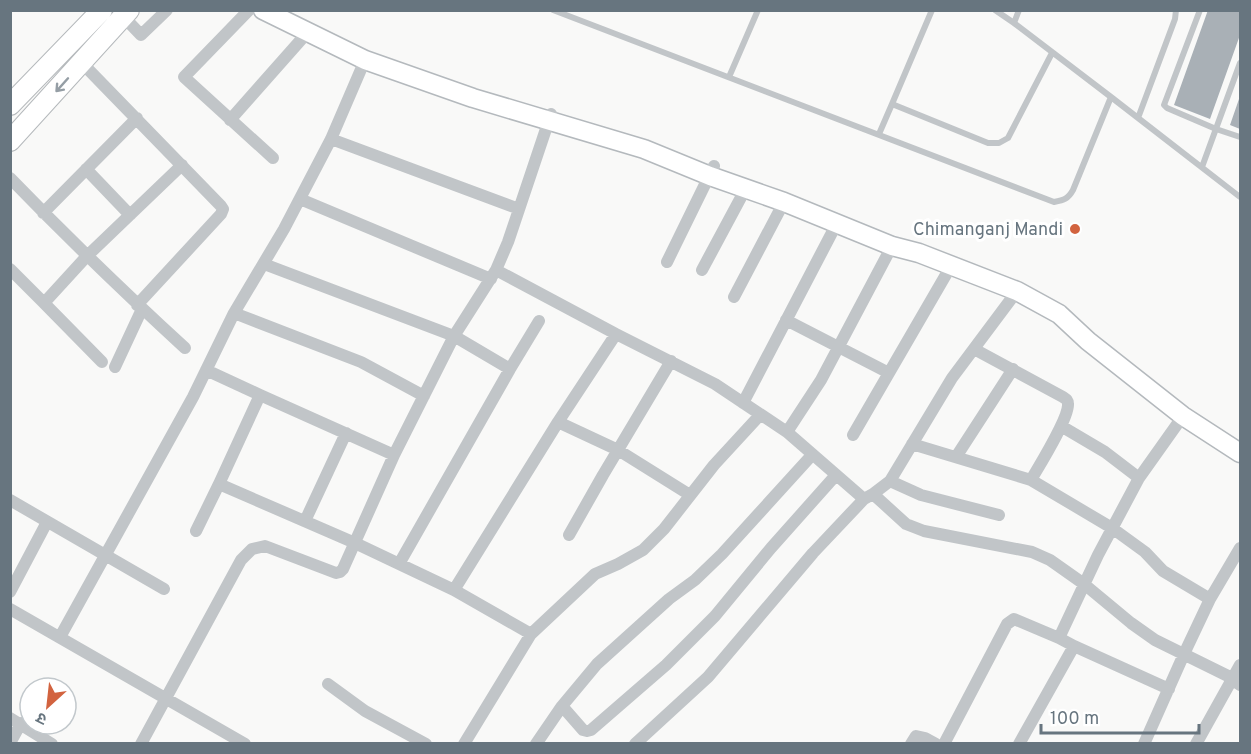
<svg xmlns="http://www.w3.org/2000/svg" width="1251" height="754" viewBox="0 0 1251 754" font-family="Overpass,'Noto Sans Devanagari',sans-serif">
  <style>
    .building { fill: #a9b0b6 }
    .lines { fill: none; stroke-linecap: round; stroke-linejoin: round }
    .secondary-casing { stroke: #b4b9bd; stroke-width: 21 }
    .primary-casing { stroke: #b5b9bc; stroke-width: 22 }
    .lane { stroke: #c1c5c8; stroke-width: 6 }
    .street { stroke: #c1c5c8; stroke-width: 12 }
    .secondary { stroke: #fff; stroke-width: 18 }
    .primary { stroke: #fff; stroke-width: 20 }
    .oneway { stroke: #959ea5 }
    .poi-dot { fill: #d2633f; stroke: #fff; stroke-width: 2 }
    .labels { text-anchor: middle; stroke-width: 6; stroke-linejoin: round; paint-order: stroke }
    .poi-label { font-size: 18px; fill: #67757f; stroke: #fff; text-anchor: end }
  </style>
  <rect width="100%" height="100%" fill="#f9f9f8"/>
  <!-- building -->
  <path class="building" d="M 1208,10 L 1240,10 L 1240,35 L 1210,119 L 1174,105 Z
    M 1239,99 L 1240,99 L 1240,129 L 1230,125 Z"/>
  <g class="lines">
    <defs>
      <path id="secondary" d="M 263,10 L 365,60 L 473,98 L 644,149 L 710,176 L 784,202 L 892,246 L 919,253 L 1017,291 L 1059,314 L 1088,341 L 1183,416 L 1240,453"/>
      <path id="primary" d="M 10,105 L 102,10
        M 10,141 L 129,10"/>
    </defs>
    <!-- secondary casing -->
    <use href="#secondary" class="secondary-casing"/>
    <!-- primary casing -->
    <use href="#primary" class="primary-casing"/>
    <!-- lane -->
    <path class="lane" d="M 553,10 L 1054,202 C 1064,200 1068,199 1073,190 L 1111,97
      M 932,10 L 892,104 L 988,143 L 999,143 L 1008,138 L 1052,53
      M 995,10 L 1014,23 L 1111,97 L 1240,197
      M 1200,10 L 1164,105 L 1167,108 L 1216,129 L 1240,137
      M 1014,23 L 1019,10
      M 729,77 L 758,10
      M 1138,118 L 1175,19 L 1176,10
      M 879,134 L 892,104
      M 1202,167 L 1240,63"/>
    <!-- street -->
    <path class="street" d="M 249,10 L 184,77 L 273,158
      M 119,12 L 141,35 L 167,10
      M 82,63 L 221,206 L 223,209 L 221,214 L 137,305
      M 230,120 L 307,33
      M 331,139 L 519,209
      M 86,169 L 130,215
      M 10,178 C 67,237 125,293 185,348
      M 300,199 L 491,279
      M 43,213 L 137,118
      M 667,262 L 714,166
      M 264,264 L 454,336 L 510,369 L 399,564
      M 10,269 L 44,303 L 87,256 L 182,165
      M 496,270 L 616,334 L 715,384 L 787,432 L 864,499
      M 702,270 L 746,188
      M 734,297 L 784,202
      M 44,303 L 102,362
      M 234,313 L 361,362 L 424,396
      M 786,320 L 889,373
      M 115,367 L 142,309
      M 510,369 L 539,321
      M 206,370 L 260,395 L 219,484 L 355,543 L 454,590 L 531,634
      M 260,395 L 394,455
      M 743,403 L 837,223
      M 558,422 L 618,450 L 690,495
      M 1061,426 L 1105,452 L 1139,478
      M 787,432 L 821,380 L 892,246
      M 853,435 L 951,266
      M 912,444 L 1031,480 C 1039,466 1069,418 1068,404 C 1068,400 1066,399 1063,397 L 974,349
      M 956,457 L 1013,369
      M 1031,480 L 1112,528 L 1145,552 L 1163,571 L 1210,599
      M 890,481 L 921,495 L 999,515
      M 873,494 L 906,524 L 924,531 L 1032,552 L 1050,560 L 1084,584 L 1131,623 L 1155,640 L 1228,676 L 1240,685
      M 10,500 L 164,589
      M 305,521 L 346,433
      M 196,531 L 219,484
      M 569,535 L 603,475 L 671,361
      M 454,590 L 558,422 L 616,334
      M 10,592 L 47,522
      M 10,609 L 245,744
      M 60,637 L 193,397 L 234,313 L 284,229 L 331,139 L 365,60
      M 1074,646 L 1169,689
      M 328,684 L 365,711 L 426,744
      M 562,706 L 583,730 L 587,731 L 591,730 L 666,665 L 715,616 L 771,548 L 836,475
      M 10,718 L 52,744
      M 10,743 L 21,723
      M 141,744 L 241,560 L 252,549 L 265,546 L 336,573 L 340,572 L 343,569 L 394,455 L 454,336 L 496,270 L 508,242 L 551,114
      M 464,744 L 531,634 L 595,574 L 618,564 L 643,550 L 664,529 L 714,465 L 760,415
      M 536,744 L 562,706 L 597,664 L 669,599 L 695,580 L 722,554 L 812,455
      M 635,744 L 708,677 L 813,553 L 864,499 L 873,494 L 890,481 L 952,378 L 1017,291
      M 911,744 L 916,736 L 925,738 L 936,744
      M 944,744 L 1007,624 L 1014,619 L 1059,638
      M 1019,744 L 1074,646 L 1059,638 L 1098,555 L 1139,478 L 1183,416
      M 1144,744 L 1184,654 L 1210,599 L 1240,548
      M 1196,744 L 1240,665"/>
    <!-- secondary -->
    <use href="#secondary" class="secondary"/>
    <!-- primary -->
    <use href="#primary" class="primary"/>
  </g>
  <!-- one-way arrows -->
  <defs><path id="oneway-shaft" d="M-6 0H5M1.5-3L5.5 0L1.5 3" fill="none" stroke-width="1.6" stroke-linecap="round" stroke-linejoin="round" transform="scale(1.5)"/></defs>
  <use class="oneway" href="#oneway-shaft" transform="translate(62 85) rotate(132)"/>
  <!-- markers -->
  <circle class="poi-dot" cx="1075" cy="229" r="6"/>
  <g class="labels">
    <!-- poi labels -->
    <g class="poi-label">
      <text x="1063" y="235">Chimanganj Mandi</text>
    </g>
  </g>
  <!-- border -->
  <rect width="1251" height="754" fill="none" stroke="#67757f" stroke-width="24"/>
  <!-- north arrow -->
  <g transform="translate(48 706) rotate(207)"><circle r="28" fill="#ffffff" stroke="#c2c8cc" stroke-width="1.5"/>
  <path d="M0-4.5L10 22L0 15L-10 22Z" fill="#d2633f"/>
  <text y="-9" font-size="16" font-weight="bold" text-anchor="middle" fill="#67757f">उ</text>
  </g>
  <!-- scale -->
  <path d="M1041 724v9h158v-9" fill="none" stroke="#67757f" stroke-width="3"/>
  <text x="1050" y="724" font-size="18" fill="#67757f" stroke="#ffffff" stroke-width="4.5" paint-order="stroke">100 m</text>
</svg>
